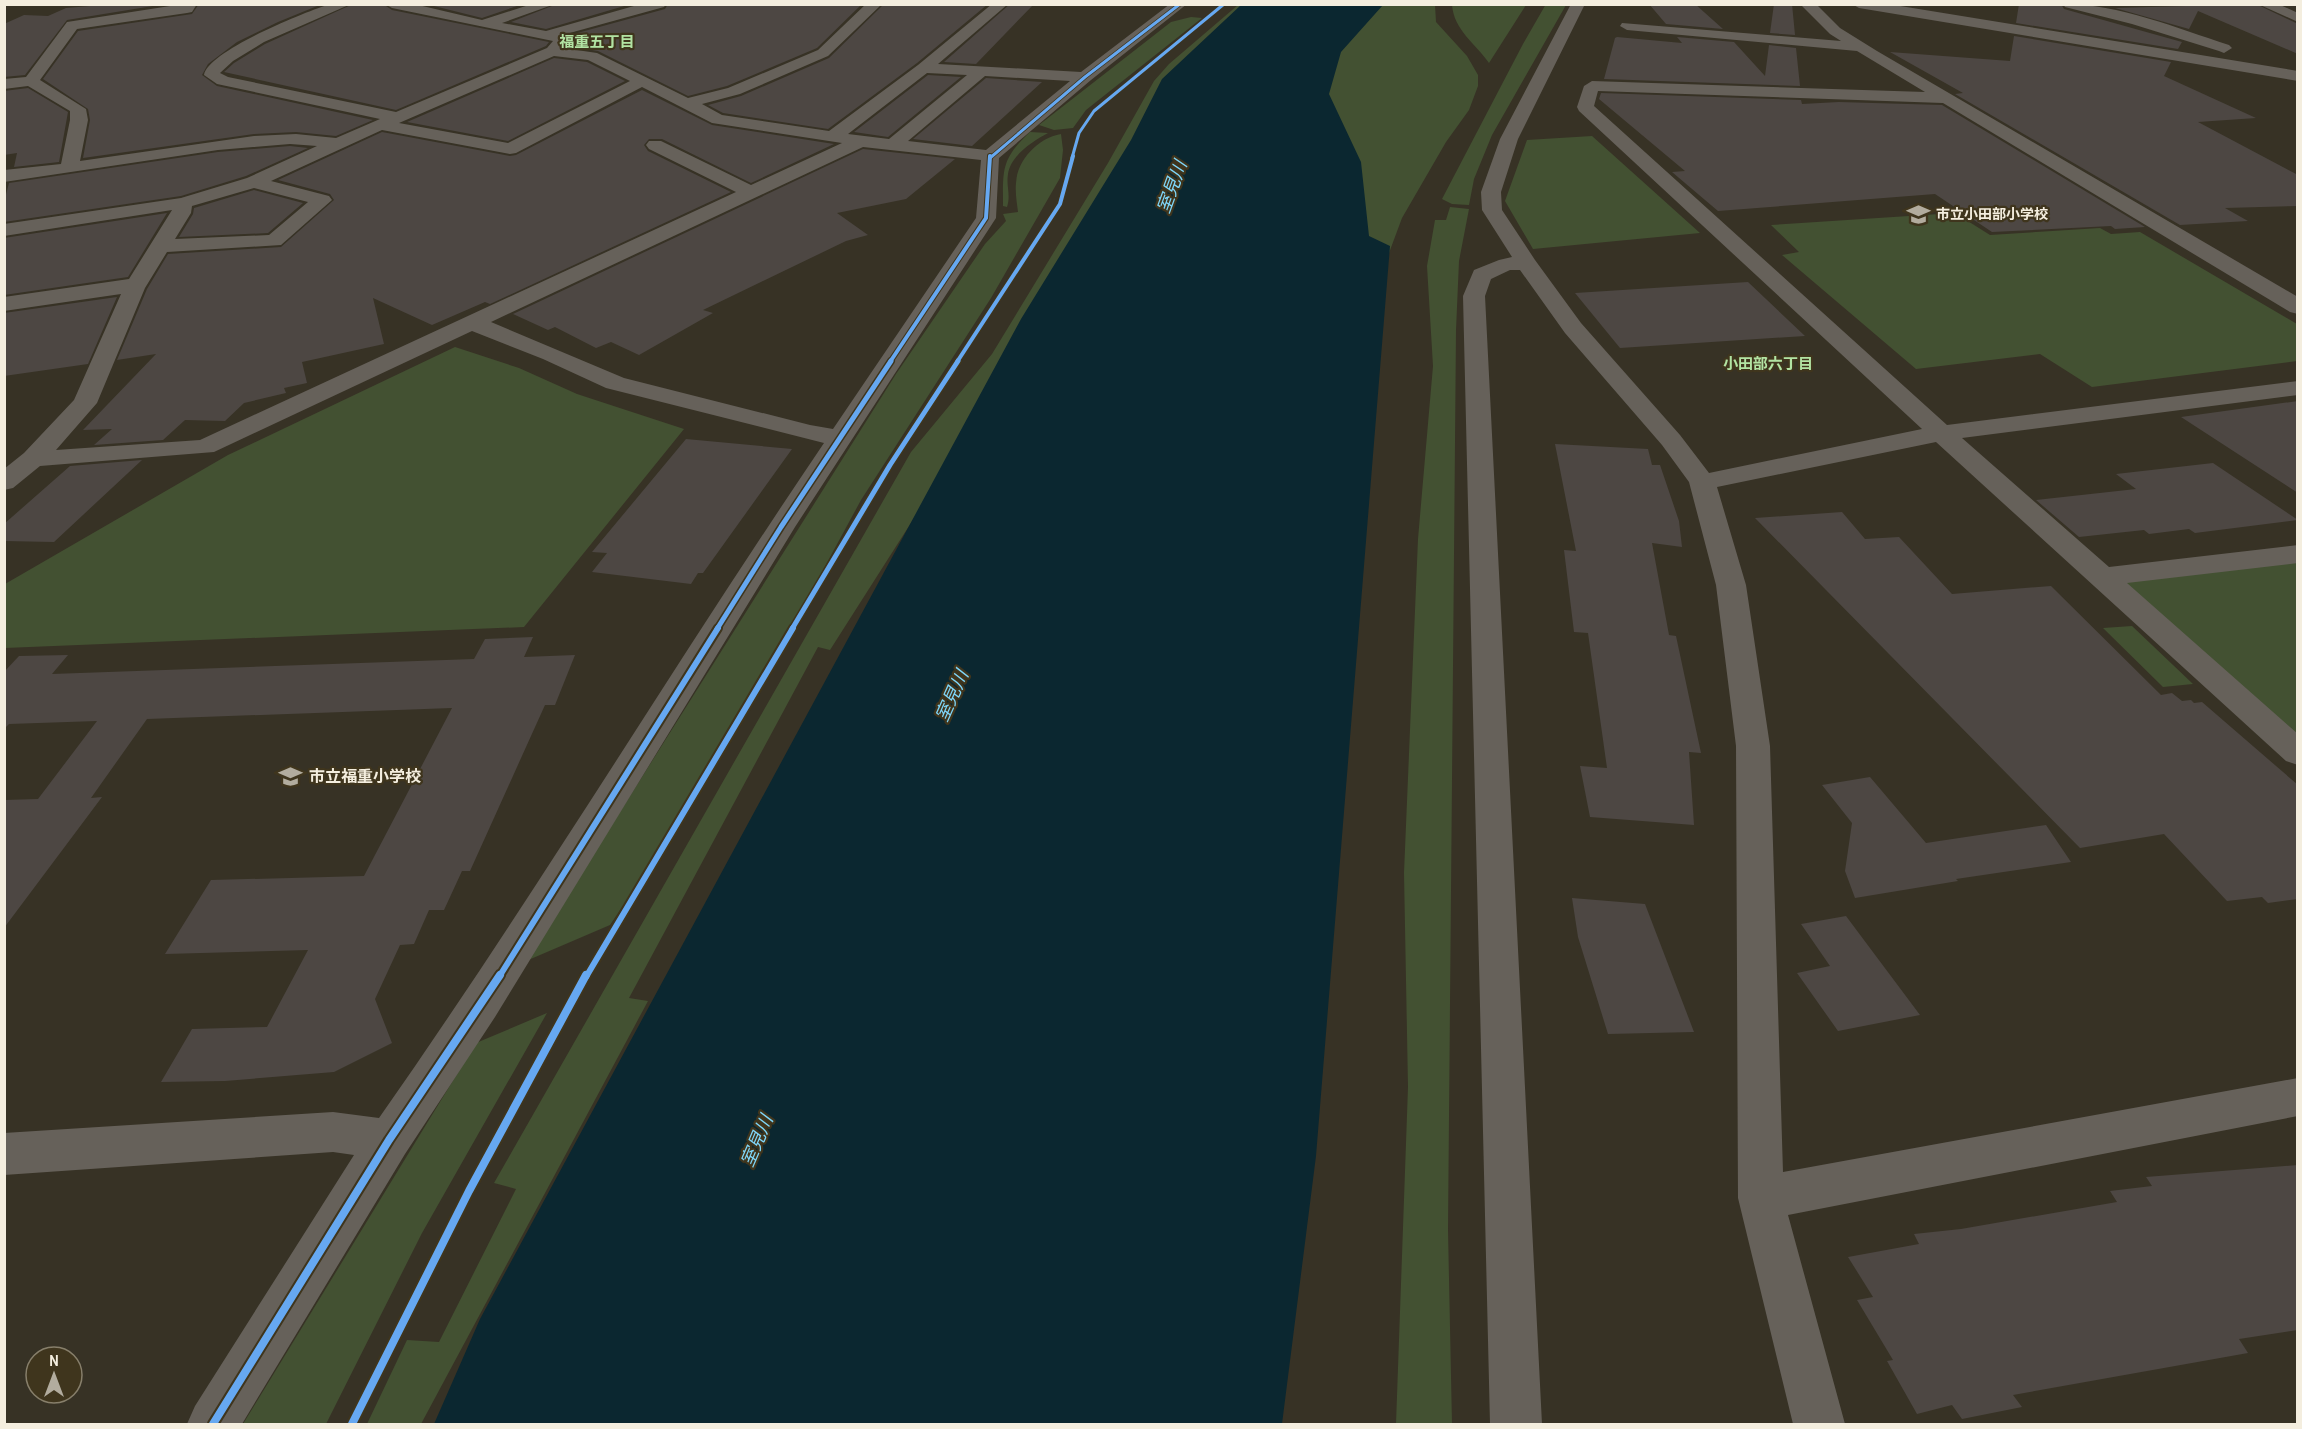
<svg xmlns="http://www.w3.org/2000/svg" width="2302" height="1429" viewBox="0 0 2302 1429" font-family="'Archivo Narrow','Noto Sans JP',sans-serif">
  <style>
    .green { fill: #435132 }
    .water { fill: #0b2730 }
    .building { fill: #4d4743 }
    .lines { fill: none; stroke-linecap: round; stroke-linejoin: round }
    .minor { fill: #66615a; fill-rule: evenodd }
    .cycleway-far4-casing { stroke: #3f351d; stroke-width: 4.5 }
    .cycleway-far3-casing { stroke: #3f351d; stroke-width: 6 }
    .cycleway-far2-casing { stroke: #3f351d; stroke-width: 8 }
    .cycleway-far1-casing { stroke: #3f351d; stroke-width: 10 }
    .cycleway-casing { stroke: #3f351d; stroke-width: 12 }
    .cycleway-far4 { stroke: #66a8f1; stroke-width: 3 }
    .cycleway-far3 { stroke: #66a8f1; stroke-width: 4 }
    .cycleway-far2 { stroke: #66a8f1; stroke-width: 5 }
    .cycleway-far1 { stroke: #66a8f1; stroke-width: 6 }
    .cycleway { stroke: #66a8f1; stroke-width: 8 }
    .labels { text-anchor: middle; stroke-width: 4.5; stroke-linejoin: round; paint-order: stroke }
    .far-poi-label { font-size: 14px; font-weight: bold; fill: #f4eedf; stroke: #3f351d; text-anchor: start }
    .far-neighbourhood-label { font-size: 15px; font-weight: bold; fill: #b2e3a3; stroke: #3f351d }
    .poi-label { font-size: 16px; font-weight: bold; fill: #f4eedf; stroke: #3f351d; text-anchor: start }
    .water-label { font-size: 18px; font-style: italic; fill: #7fd7fa; stroke: #3f351d }
  </style>
  <rect width="100%" height="100%" fill="#373225"/>
  <!-- green -->
  <path class="green" d="M 1546,4 L 1566,5 L 1492,135 L 1474,179 L 1469,205 L 1452,204 L 1442,199 L 1523,44 Z
    M 1238,5 L 1241,5 L 830,650 L 818,647 L 629,998 L 648,1001 L 421,1424 L 367,1424 L 407,1340 L 439,1342 L 516,1189 L 494,1183 L 911,452 L 992,354 L 1108,163 L 1154,81 L 1169,64 Z
    M 1374,5 L 1435,5 L 1436,22 L 1467,56 L 1478,75 L 1478,86 L 1469,110 L 1446,142 L 1402,218 L 1376,288 L 1322,96 L 1331,51 Z
    M 1452,5 L 1452,4 L 1526,5 L 1489,63 C 1475,43 1454,30 1452,5 Z
    M 1191,17 L 1202,18 L 1086,110 L 1073,128 L 1054,130 L 1039,125 L 1171,22 Z
    M 1030,132 L 1048,133 C 1033,141 1011,155 1008,174 C 1006,186 1011,195 1007,207 L 1003,206 C 1003,169 1001,159 1030,132 Z
    M 1061,134 L 1063,150 L 1060,178 L 991,298 L 861,500 L 804,605 L 652,863 L 610,925 L 526,961 L 896,374 L 985,244 L 1006,221 L 1003,214 L 1018,212 C 1017,203 1015,193 1016,183 C 1017,160 1038,138 1061,134 Z
    M 1592,136 L 1700,233 L 1533,249 L 1505,201 L 1527,140 Z
    M 1450,207 L 1469,209 L 1459,261 L 1456,330 L 1448,1230 L 1452,1424 L 1396,1424 L 1408,1087 L 1404,873 L 1418,539 L 1433,366 L 1427,266 L 1435,220 L 1446,220 Z
    M 1955,213 L 1990,235 L 2100,228 L 2111,234 L 2140,232 L 2297,324 L 2297,361 L 2092,387 L 2040,354 L 1916,369 L 1782,255 L 1799,252 L 1771,225 Z
    M 455,347 L 519,368 L 577,394 L 684,429 L 524,627 L 5,648 L 5,584 L 228,455 Z
    M 2297,554 L 2297,750 L 2103,577 Z
    M 2132,626 L 2193,684 L 2163,687 L 2103,628 Z
    M 547,1013 L 422,1233 L 326,1424 L 243,1424 L 476,1043 Z"/>
  <!-- water -->
  <path class="water" d="M 1241,5 L 1383,5 L 1341,52 L 1329,94 L 1361,162 L 1369,236 L 1390,246 L 1316,1156 L 1282,1424 L 434,1424 L 480,1319 L 1021,319 L 1131,140 L 1162,79 Z"/>
  <!-- building -->
  <path class="building" d="M 114,4 L 165,4 L 67,20 L 25,75 L 4,77 L 4,24 L 24,15 L 48,16 L 66,8 Z
    M 199,4 L 322,4 L 278,22 L 237,42 L 208,64 L 202,75 L 217,86 L 373,120 L 336,136 L 296,132 L 254,134 L 83,158 L 90,120 L 88,109 L 43,79 L 78,31 L 192,14 Z
    M 353,4 L 383,4 L 392,10 L 549,42 L 546,46 L 396,110 L 224,72 L 234,63 L 265,44 Z
    M 426,4 L 523,4 L 482,18 Z
    M 557,4 L 631,4 L 546,29 L 511,22 Z
    M 668,4 L 862,4 L 817,48 L 727,86 L 688,96 L 598,51 L 567,46 L 572,39 L 570,35 L 665,9 Z
    M 884,4 L 988,4 L 917,63 L 828,129 L 723,113 L 708,105 L 741,96 L 829,58 Z
    M 1010,4 L 1034,4 L 976,64 L 944,62 Z
    M 1649,4 L 1695,4 L 1723,29 L 1666,24 Z
    M 1774,4 L 1792,4 L 1795,35 L 1770,33 Z
    M 2019,4 L 2061,4 L 2064,9 L 2182,42 L 2178,49 L 2016,23 Z
    M 2182,4 L 2256,4 L 2298,24 L 2298,54 L 2198,11 L 2189,29 L 2115,8 L 2185,6 Z
    M 2014,36 L 2171,62 L 2164,76 L 2256,118 L 2198,122 L 2298,175 L 2298,206 L 2225,208 L 2248,221 L 2180,225 L 1955,94 L 1963,93 L 1890,52 L 2010,61 Z
    M 1617,37 L 1682,43 L 1677,37 L 1734,42 L 1765,76 L 1769,45 L 1796,48 L 1800,86 L 1604,79 L 1615,38 Z
    M 554,58 L 587,62 L 625,81 L 508,141 L 407,122 Z
    M 928,75 L 961,77 L 888,137 L 854,132 Z
    M 986,78 L 1042,82 L 972,146 L 913,139 Z
    M 28,88 L 68,112 L 59,162 L 14,167 L 17,153 L 4,155 L 4,91 Z
    M 642,90 L 712,125 L 834,144 L 751,183 L 662,139 L 649,139 L 644,145 L 648,151 L 731,192 L 490,304 L 485,302 L 432,325 L 373,298 L 384,344 L 302,362 L 307,383 L 284,388 L 286,393 L 244,403 L 225,421 L 185,420 L 163,440 L 94,445 L 112,429 L 83,430 L 156,354 L 117,360 L 147,289 L 168,254 L 281,247 L 334,200 L 330,194 L 278,180 L 382,132 L 510,156 L 516,155 Z
    M 1601,93 L 1801,100 L 1802,104 L 1839,102 L 1942,105 L 2145,227 L 2115,229 L 2111,226 L 1992,232 L 1935,194 L 1718,211 L 1672,172 L 1685,171 L 1599,99 Z
    M 290,146 L 308,148 L 246,176 L 181,196 L 4,222 L 4,202 L 9,183 L 218,152 Z
    M 863,149 L 955,159 L 906,199 L 837,213 L 868,235 L 846,241 L 703,310 L 713,313 L 639,355 L 611,342 L 596,348 L 555,327 L 548,330 L 513,314 Z
    M 254,190 L 303,203 L 268,233 L 179,237 L 193,214 L 194,208 Z
    M 167,213 L 128,277 L 4,295 L 4,238 Z
    M 1748,282 L 1805,336 L 1620,348 L 1575,293 Z
    M 117,297 L 88,364 L 4,376 L 4,313 Z
    M 2298,401 L 2298,493 L 2181,417 Z
    M 686,439 L 792,449 L 703,573 L 698,573 L 691,584 L 592,572 L 607,553 L 592,552 Z
    M 1555,444 L 1648,449 L 1652,465 L 1660,465 L 1679,521 L 1682,547 L 1652,543 L 1669,635 L 1676,636 L 1701,753 L 1689,752 L 1694,825 L 1590,817 L 1580,766 L 1607,768 L 1588,633 L 1574,632 L 1564,550 L 1576,551 Z
    M 142,460 L 54,542 L 4,541 L 4,524 L 70,466 Z
    M 2213,463 L 2298,520 L 2195,533 L 2189,529 L 2149,534 L 2144,530 L 2079,537 L 2036,500 L 2136,489 L 2116,474 Z
    M 1842,512 L 1865,539 L 1899,537 L 1952,594 L 2051,586 L 2161,695 L 2172,693 L 2182,701 L 2191,700 L 2194,703 L 2202,702 L 2298,785 L 2298,899 L 2268,903 L 2262,897 L 2227,901 L 2164,834 L 2080,848 L 1755,518 Z
    M 533,637 L 524,657 L 575,655 L 555,705 L 545,705 L 470,871 L 462,871 L 444,910 L 429,910 L 414,944 L 400,945 L 375,999 L 392,1043 L 334,1072 L 225,1081 L 161,1082 L 192,1029 L 267,1027 L 308,950 L 165,954 L 211,880 L 364,876 L 452,708 L 147,719 L 91,798 L 102,797 L 4,928 L 4,800 L 38,799 L 97,721 L 9,724 L 4,729 L 4,672 L 19,656 L 68,655 L 52,674 L 474,659 L 485,639 Z
    M 1870,777 L 1926,843 L 2046,825 L 2071,862 L 1956,879 L 1958,881 L 1855,898 L 1845,871 L 1852,823 L 1822,785 Z
    M 1572,898 L 1645,904 L 1694,1032 L 1608,1034 L 1578,937 Z
    M 1846,916 L 1920,1015 L 1838,1031 L 1797,973 L 1830,966 L 1801,924 Z
    M 2298,1165 L 2298,1330 L 2239,1339 L 2248,1353 L 2013,1395 L 2022,1407 L 1962,1419 L 1952,1405 L 1917,1414 L 1887,1361 L 1893,1360 L 1857,1300 L 1873,1297 L 1848,1257 L 1919,1244 L 1914,1234 L 1961,1229 L 2117,1202 L 2110,1191 L 2152,1186 L 2146,1177 Z"/>
  <g class="lines">
    <!-- minor -->
    <path class="minor" d="M 183,4 L 197,4 L 192,12 L 187,13 L 77,29 L 40,80 L 86,109 L 88,120 L 80,161 L 254,136 L 296,134 L 336,138 L 380,119 L 217,84 L 204,75 C 208,51 303,13 327,5 C 335,3 343,4 351,4 L 264,42 L 233,61 L 220,73 L 228,77 L 396,112 L 547,48 L 553,41 L 392,8 L 385,4 L 414,4 L 482,20 L 532,4 L 555,4 L 502,23 L 546,31 L 641,4 L 666,4 L 664,7 L 566,34 L 570,38 L 563,48 L 597,53 L 688,98 L 728,88 L 818,50 L 866,4 L 882,4 L 828,56 L 740,94 L 702,104 L 722,115 L 829,131 L 918,65 L 992,4 L 1008,4 L 938,64 L 1081,72 L 1170,4 L 1187,4 L 1091,80 L 999,158 L 996,218 L 795,527 L 495,1017 L 405,1154 L 242,1424 L 187,1424 L 195,1406 L 354,1155 L 333,1152 L 4,1175 L 4,1133 L 333,1112 L 379,1118 C 534,897 673,666 824,443 L 606,388 L 543,359 L 472,331 L 214,452 L 40,466 L 13,488 L 4,490 L 4,469 L 24,453 L 74,400 L 121,294 L 4,311 L 4,297 L 129,279 L 172,210 L 4,236 L 4,224 L 181,198 L 247,178 L 317,146 L 290,144 L 218,150 L 4,182 L 4,170 L 61,164 L 70,120 L 70,111 L 28,86 L 4,89 L 4,79 L 26,77 L 67,22 ZM 554,56 L 588,60 L 630,81 L 508,143 L 399,123 ZM 927,73 L 967,75 L 889,139 L 848,134 ZM 985,76 L 1070,81 L 986,150 L 908,141 ZM 642,87 L 712,123 L 842,143 L 751,185 L 661,141 L 649,141 L 646,145 L 649,149 L 736,192 L 200,440 L 56,450 L 97,403 L 145,288 L 167,252 L 281,245 L 332,200 L 329,196 L 271,181 L 382,130 L 510,154 L 516,153 ZM 863,147 L 981,160 L 976,218 L 833,429 L 810,425 L 624,378 L 491,322 ZM 254,188 L 308,202 L 269,235 L 175,239 L 191,213 L 192,206 Z
      M 1571,4 L 1585,4 L 1518,139 L 1501,192 L 1502,210 L 1535,260 L 1581,323 L 1680,435 L 1709,473 L 1922,429 L 1579,111 L 1577,107 L 1584,86 L 1592,81 L 1925,92 L 1857,51 L 1627,30 L 1620,26 L 1622,23 L 1841,41 L 1830,34 L 1800,4 L 1816,4 L 1840,28 L 1877,51 L 2298,297 L 2298,314 L 2290,312 L 1943,103 L 1598,91 L 1594,106 L 1947,425 L 2298,381 L 2298,395 L 1962,438 L 2109,567 L 2298,545 L 2298,563 L 2127,583 L 2298,734 L 2298,765 L 2286,761 L 1936,442 L 1717,487 L 1746,585 L 1770,746 L 1783,1172 L 2298,1078 L 2298,1116 L 1788,1215 L 1845,1424 L 1793,1424 L 1738,1198 L 1736,746 L 1716,585 L 1689,482 L 1662,445 L 1565,333 L 1520,270 L 1510,270 L 1491,279 L 1485,296 L 1542,1424 L 1490,1424 L 1463,296 L 1474,270 L 1499,260 L 1512,257 L 1482,210 L 1481,192 L 1500,139 Z
      M 1852,4 L 1888,4 L 2298,71 L 2298,81 L 1859,8 Z
      M 2063,4 C 2120,4 2176,28 2229,45 L 2232,48 L 2224,53 L 2219,51 L 2132,24 L 2065,7 Z
      M 2258,4 L 2278,4 L 2298,13 L 2298,22 Z"/>
    <defs>
      <path id="cycleway-far4" d="M 990,158 L 1085,77 L 1180,4
        M 1072,158 L 1079,133 L 1094,111 L 1224,4"/>
      <path id="cycleway-far3" d="M 890,362 L 986,218 L 990,156
        M 957,362 L 1060,204 L 1073,156"/>
      <path id="cycleway-far2" d="M 717,629 L 781,527 L 891,361
        M 792,629 L 890,465 L 958,361"/>
      <path id="cycleway-far1" d="M 499,977 L 718,628
        M 586,977 L 793,628"/>
      <path id="cycleway" d="M 213,1424 L 389,1140 L 500,975
        M 352,1424 L 469,1191 L 586,975"/>
    </defs>
    <!-- cycleway-far4 casing -->
    <use href="#cycleway-far4" class="cycleway-far4-casing"/>
    <!-- cycleway-far3 casing -->
    <use href="#cycleway-far3" class="cycleway-far3-casing"/>
    <!-- cycleway-far2 casing -->
    <use href="#cycleway-far2" class="cycleway-far2-casing"/>
    <!-- cycleway-far1 casing -->
    <use href="#cycleway-far1" class="cycleway-far1-casing"/>
    <!-- cycleway casing -->
    <use href="#cycleway" class="cycleway-casing"/>
    <!-- cycleway-far4 -->
    <use href="#cycleway-far4" class="cycleway-far4"/>
    <!-- cycleway-far3 -->
    <use href="#cycleway-far3" class="cycleway-far3"/>
    <!-- cycleway-far2 -->
    <use href="#cycleway-far2" class="cycleway-far2"/>
    <!-- cycleway-far1 -->
    <use href="#cycleway-far1" class="cycleway-far1"/>
    <!-- cycleway -->
    <use href="#cycleway" class="cycleway"/>
  </g>
  <!-- icons -->
  <defs>
    <symbol id="school-bare" viewBox="-9 -9 18 18"><path d="M0-5L7-2L0 1L-7-2ZM-4 1L0 2.5L4 1V4Q0 6-4 4Z" fill="#b2ac9e" stroke="#3f351d" stroke-width="2.5" paint-order="stroke"/></symbol>
  </defs>
  <g fill-rule="evenodd">
    <use href="#school-bare" x="1902" y="198" width="33" height="33"/>
    <use href="#school-bare" x="274" y="760" width="33" height="33"/>
  </g>
  <g class="labels">
    <!-- far-poi labels -->
    <g class="far-poi-label">
      <text x="1936" y="219">市立小田部小学校</text>
    </g>
    <!-- far-neighbourhood labels -->
    <g class="far-neighbourhood-label">
      <text x="597" y="47">福重五丁目</text>
      <text x="1768" y="369">小田部六丁目</text>
    </g>
    <!-- poi labels -->
    <g class="poi-label">
      <text x="309" y="782">市立福重小学校</text>
    </g>
    <!-- water labels -->
    <g class="water-label">
      <text transform="translate(1172 187) rotate(-70)" y="6">室見川</text>
      <text transform="translate(952 696) rotate(-66)" y="6">室見川</text>
      <text transform="translate(757 1141) rotate(-67)" y="6">室見川</text>
    </g>
  </g>
  <!-- border -->
  <rect width="2302" height="1429" fill="none" stroke="#f4eedf" stroke-width="12"/>
  <!-- north arrow -->
  <g transform="translate(54 1375)"><circle r="28" fill="#3f351d" stroke="#877f6b" stroke-width="1.5"/>
  <path d="M0-4.5L10 22L0 15L-10 22Z" fill="#b2ac9e"/>
  <text y="-9" font-size="16" font-weight="bold" text-anchor="middle" fill="#f4eedf">N</text>
  </g>
</svg>
